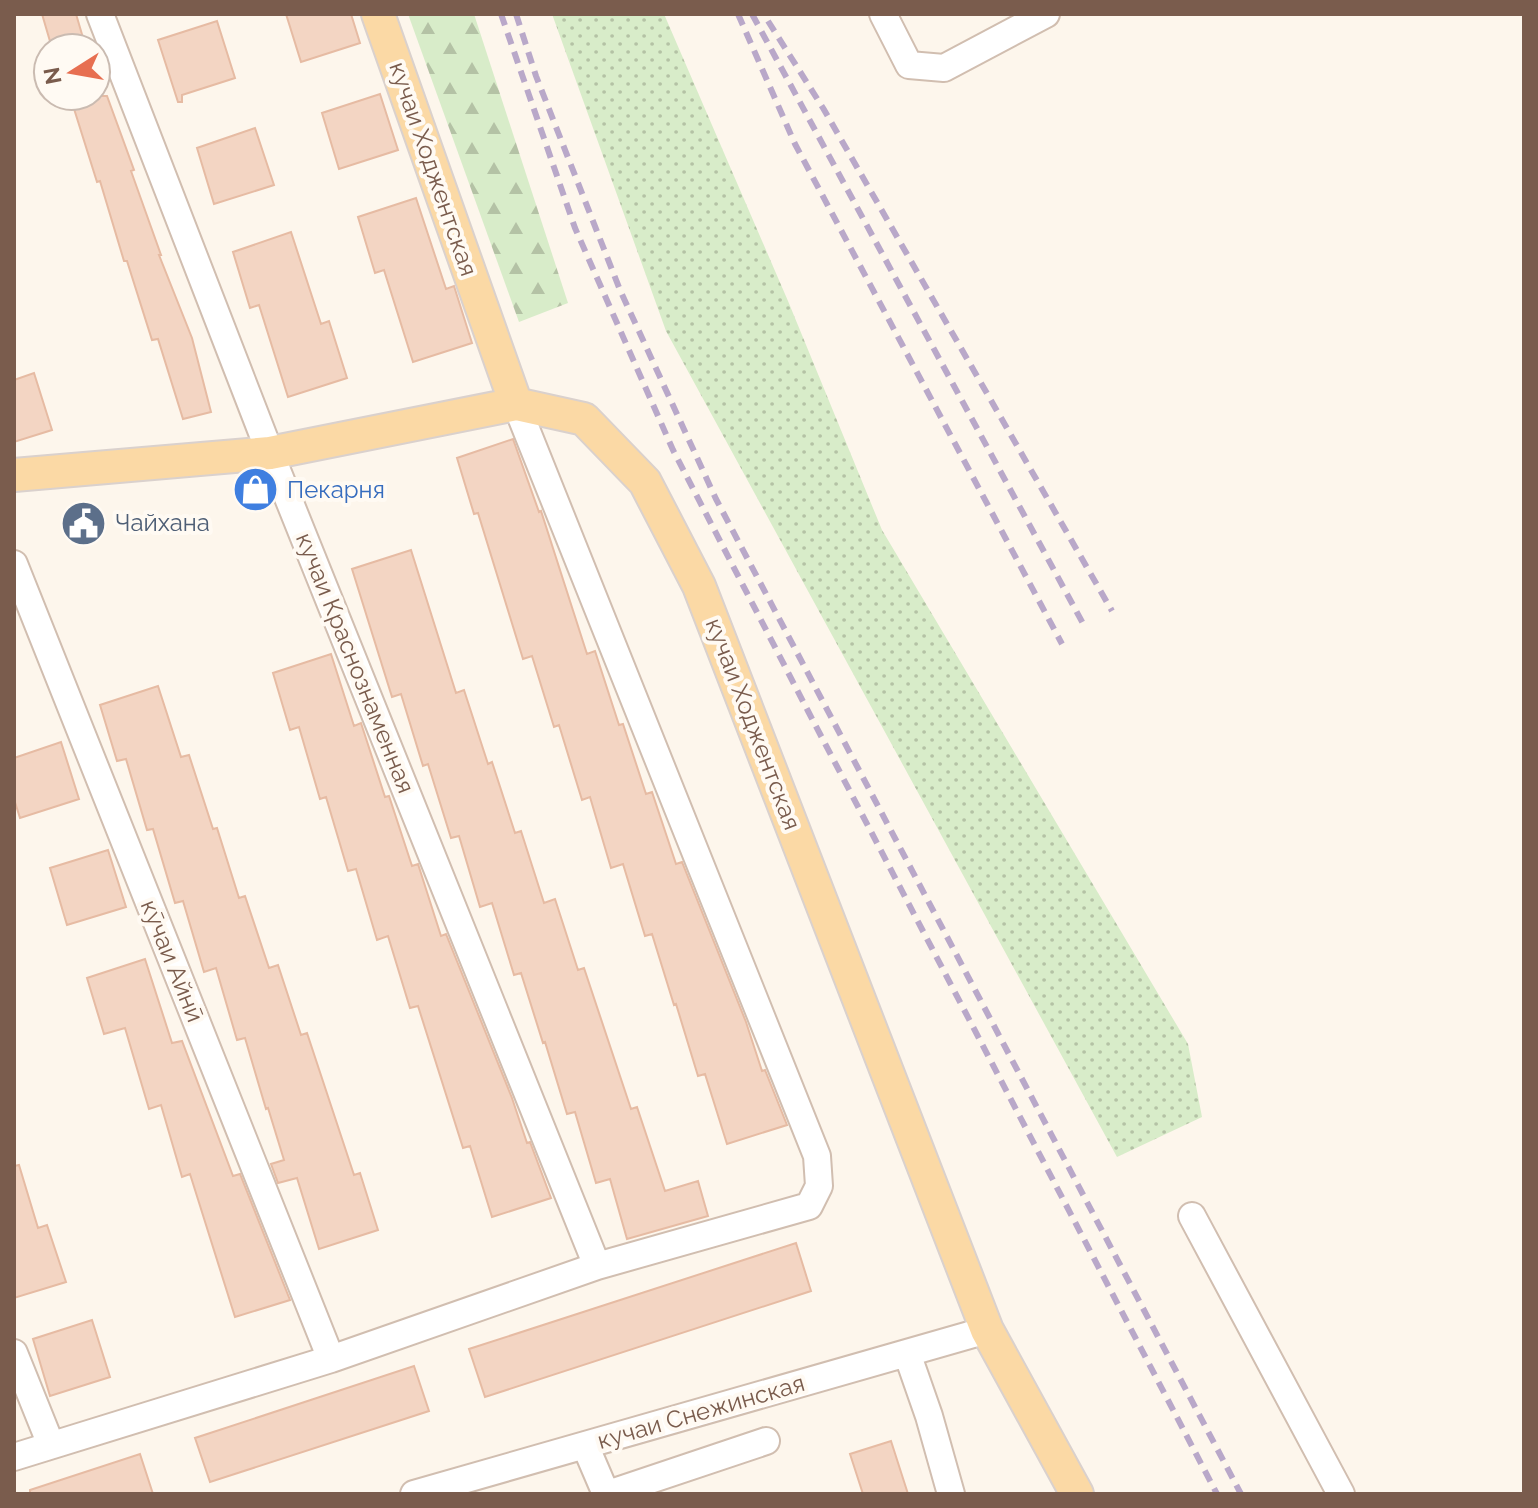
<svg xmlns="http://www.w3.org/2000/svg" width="1538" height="1508" viewBox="0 0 1538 1508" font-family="Raleway,sans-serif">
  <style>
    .grass { fill: url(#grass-dots) }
    .forest { fill: url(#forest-firs) }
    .building { fill: #f3d5c3; stroke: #e6bba3; stroke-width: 2 }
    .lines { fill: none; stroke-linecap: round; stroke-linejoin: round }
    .minor-casing { stroke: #d1beb0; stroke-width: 30 }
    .major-casing { stroke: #dad1cd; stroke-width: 36 }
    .minor { stroke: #fff; stroke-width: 26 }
    .major { stroke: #fbd9a5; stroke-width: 32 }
    .rail { stroke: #b9a8c9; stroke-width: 6; stroke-dasharray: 12 8; stroke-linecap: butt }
    .labels { text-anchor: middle; stroke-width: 8; stroke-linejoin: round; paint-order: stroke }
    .street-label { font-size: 24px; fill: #7a5c4d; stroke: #fffaf3 }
    .shop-label { font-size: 24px; fill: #366cbe; stroke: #fffaf3; text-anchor: start }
    .service-label { font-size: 24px; fill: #4e5e75; stroke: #fffaf3; text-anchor: start }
  </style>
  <defs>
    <pattern id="grass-dots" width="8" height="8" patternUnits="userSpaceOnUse" patternTransform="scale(2)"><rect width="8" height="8" fill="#d8ecc9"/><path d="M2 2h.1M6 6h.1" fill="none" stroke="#b4c2a5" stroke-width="1.8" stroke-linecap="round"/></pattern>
    <pattern id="forest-firs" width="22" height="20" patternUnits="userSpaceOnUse" patternTransform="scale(2)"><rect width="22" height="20" fill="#d8ecc9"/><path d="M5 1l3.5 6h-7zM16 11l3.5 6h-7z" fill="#b4c2a5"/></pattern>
  </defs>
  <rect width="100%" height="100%" fill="#fdf6ec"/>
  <!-- grass -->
  <path class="grass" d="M 552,14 L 664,14 L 788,301 L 882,530 L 1188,1044 L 1202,1117 L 1117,1157 L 666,331 Z"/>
  <!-- forest -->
  <path class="forest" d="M 408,14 L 474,14 L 568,303 L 519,322 Z"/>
  <!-- building -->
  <path class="building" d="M 42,14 L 76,14 L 86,48 L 52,48 Z
    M 286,14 L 351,14 L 360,43 L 301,62 Z
    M 217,21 L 235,78 L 182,95 L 182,102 L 178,102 L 158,40 Z
    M 380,94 L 398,150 L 339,169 L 322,113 Z
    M 70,96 L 107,96 L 134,170 L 131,171 L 161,255 L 159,255 L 192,338 L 211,412 L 183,419 L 158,339 L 152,340 L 127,261 L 124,261 L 100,181 L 97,182 Z
    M 255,128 L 274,185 L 214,204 L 197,148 Z
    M 416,198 L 446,289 L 454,286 L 472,343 L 413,362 L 384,270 L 375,273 L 358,217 Z
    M 291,232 L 321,324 L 329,321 L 347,378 L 288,397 L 259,305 L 250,308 L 233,252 Z
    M 34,373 L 52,430 L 14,442 L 14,380 Z
    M 513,439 L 539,512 L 541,511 L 587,654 L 595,651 L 619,725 L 623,724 L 646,794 L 652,792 L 676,864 L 682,862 L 746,1022 L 762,1071 L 765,1070 L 787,1125 L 727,1144 L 705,1074 L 698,1076 L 676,1004 L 674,1005 L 652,934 L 645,936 L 623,864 L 611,868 L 590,797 L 582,800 L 559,725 L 554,727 L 532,656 L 523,659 L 478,513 L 474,514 L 457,458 Z
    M 411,550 L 456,693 L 464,690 L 488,764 L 492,762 L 515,833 L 521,831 L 544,903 L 555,899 L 578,970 L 584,968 L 631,1109 L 637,1107 L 665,1191 L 698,1181 L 708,1216 L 627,1239 L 610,1179 L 596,1183 L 575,1112 L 567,1114 L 545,1042 L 543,1043 L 521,973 L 514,975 L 492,903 L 480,907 L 459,836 L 451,838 L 428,764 L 423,766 L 401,694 L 392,697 L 352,569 Z
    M 331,654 L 354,726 L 361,723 L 385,797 L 389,796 L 412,866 L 418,864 L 441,936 L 446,934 L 512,1098 L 527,1143 L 530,1142 L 551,1198 L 492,1217 L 470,1146 L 463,1148 L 418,1006 L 410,1008 L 388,936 L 377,940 L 356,869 L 348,871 L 326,797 L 320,799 L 299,727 L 290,730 L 273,673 Z
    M 158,686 L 181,757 L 189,755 L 213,829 L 217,828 L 239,898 L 245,896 L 269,968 L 278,965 L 301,1035 L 307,1033 L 354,1175 L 360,1173 L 378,1230 L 319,1249 L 297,1178 L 278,1183 L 271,1164 L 284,1160 L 268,1108 L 266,1109 L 245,1038 L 237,1040 L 216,968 L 204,972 L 183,901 L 175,903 L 153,829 L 147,830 L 126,759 L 117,761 L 100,705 Z
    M 61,742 L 79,799 L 20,818 L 14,799 L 14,758 Z
    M 108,850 L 126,907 L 67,925 L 50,868 Z
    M 145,959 L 172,1043 L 182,1041 L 233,1176 L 240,1174 L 290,1300 L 235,1317 L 190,1174 L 182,1177 L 161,1105 L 149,1109 L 125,1028 L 104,1034 L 87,978 Z
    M 19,1165 L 38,1228 L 47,1225 L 66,1282 L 14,1298 L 14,1166 Z
    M 796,1243 L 811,1291 L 485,1397 L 469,1349 Z
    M 92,1320 L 110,1377 L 50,1396 L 33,1339 Z
    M 414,1366 L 429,1411 L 210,1482 L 195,1438 Z
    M 891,1441 L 908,1494 L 863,1494 L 850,1454 Z
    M 140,1454 L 153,1494 L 30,1494 L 30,1490 Z"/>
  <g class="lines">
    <defs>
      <path id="minor" d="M 100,14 L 270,453 L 597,1266
        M 883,14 L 909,65 L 944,68 L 1046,14
        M 14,564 L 331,1359
        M 1192,1216 L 1341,1494
        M 14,1353 L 51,1445
        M 907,1353 L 929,1416 L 951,1494
        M 585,1445 L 606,1494
        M 14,1457 L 331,1359 L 597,1266 L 809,1206 L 819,1186 L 817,1156 L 516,404
        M 414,1494 L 987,1330
        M 608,1494 L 766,1441"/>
      <path id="major" d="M 378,14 L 516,404
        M 14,475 L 270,453 L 516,404 L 584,419 L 645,482 L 699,586 L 987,1330 L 1077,1494"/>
    </defs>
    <!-- minor casing -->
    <use href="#minor" class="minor-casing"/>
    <!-- major casing -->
    <use href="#major" class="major-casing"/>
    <!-- minor -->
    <use href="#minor" class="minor"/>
    <!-- major -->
    <use href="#major" class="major"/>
    <!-- rail -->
    <path class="rail" d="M 501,14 L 575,228 L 673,450 L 808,711 L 1217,1494
      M 516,14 L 536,76 L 620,290 L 716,499 L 1241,1494
      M 738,14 L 795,144 L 1062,644
      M 752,14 L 1086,629
      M 768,21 L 823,108 L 1112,611"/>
  </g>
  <!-- icons -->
  <defs>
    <symbol id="shop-disc" viewBox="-11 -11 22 22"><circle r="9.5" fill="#3f7fe0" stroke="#fffaf3"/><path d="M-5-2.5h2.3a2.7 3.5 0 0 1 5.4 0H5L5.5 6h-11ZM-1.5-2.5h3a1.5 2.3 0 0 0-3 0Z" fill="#fff"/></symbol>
    <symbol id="civic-disc" viewBox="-11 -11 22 22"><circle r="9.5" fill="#5c6f8a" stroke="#fffaf3"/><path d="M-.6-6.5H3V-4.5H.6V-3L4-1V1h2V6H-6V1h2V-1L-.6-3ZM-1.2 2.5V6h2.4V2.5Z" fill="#fff"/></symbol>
  </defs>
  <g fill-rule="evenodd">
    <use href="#shop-disc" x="230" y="464" width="51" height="51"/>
    <use href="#civic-disc" x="58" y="498" width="51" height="51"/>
  </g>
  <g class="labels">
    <!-- street labels -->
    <g class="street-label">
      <text transform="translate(433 169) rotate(71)" y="8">кучаи Ходжентская</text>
      <text transform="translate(355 663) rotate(68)" y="8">кучаи Краснознаменная</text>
      <text transform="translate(753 724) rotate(69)" y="8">кучаи Ходжентская</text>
      <text transform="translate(172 961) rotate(68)" y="8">кӯчаи Айнӣ</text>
      <text transform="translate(701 1412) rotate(-16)" y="8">кучаи Снежинская</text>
    </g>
    <!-- shop labels -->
    <g class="shop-label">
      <text x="287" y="498">Пекарня</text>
    </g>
    <!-- service labels -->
    <g class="service-label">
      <text x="115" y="531">Чайхана</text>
    </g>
  </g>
  <!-- border -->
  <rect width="1538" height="1508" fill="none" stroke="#7a5c4d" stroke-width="32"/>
  <!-- north arrow -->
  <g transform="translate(72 72) rotate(259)"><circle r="38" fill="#fffaf3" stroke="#cabbb1" stroke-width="2"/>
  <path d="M0-6L14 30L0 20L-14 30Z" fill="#e76f51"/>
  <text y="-12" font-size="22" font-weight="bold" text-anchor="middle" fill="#7a5c4d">N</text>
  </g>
</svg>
